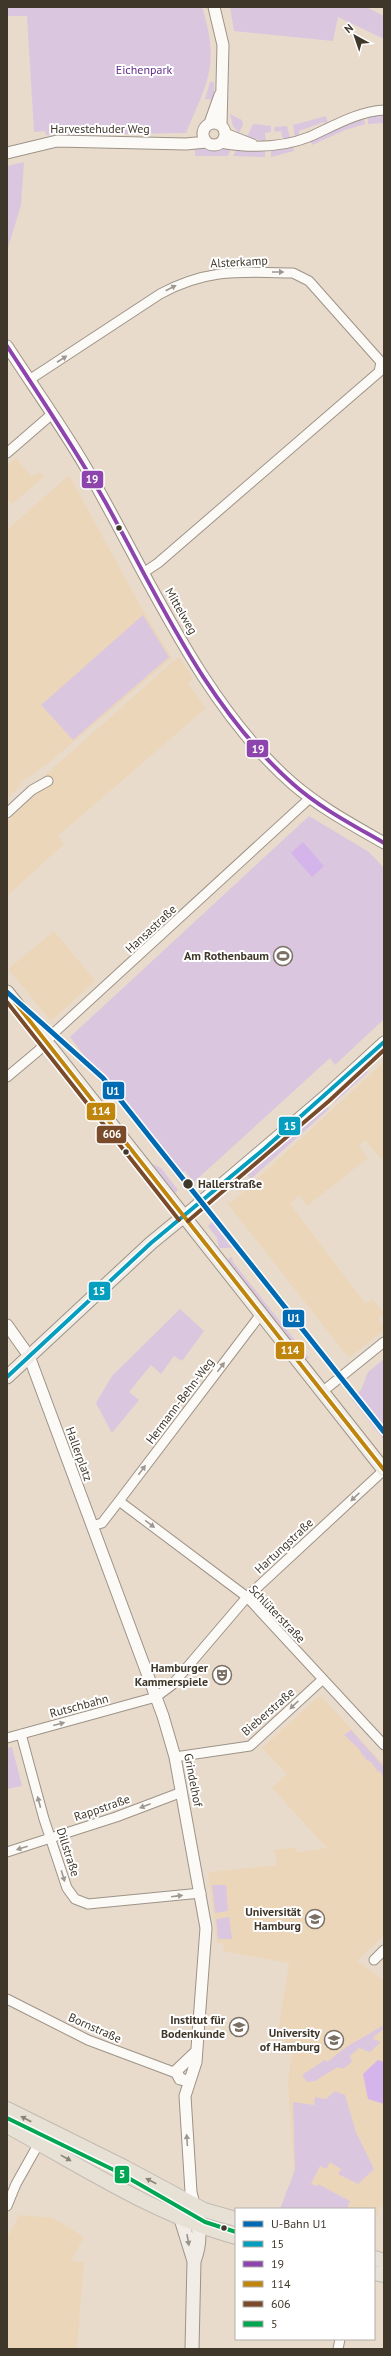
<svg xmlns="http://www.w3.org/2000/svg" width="391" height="2356" viewBox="0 0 391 2356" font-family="'PT Sans',sans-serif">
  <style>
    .built { fill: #ecd6ba }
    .green { fill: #dbc6df }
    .water { fill: #d5b4eb }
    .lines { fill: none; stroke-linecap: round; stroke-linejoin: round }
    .minor-casing { stroke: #9d9387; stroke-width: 11 }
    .tertiary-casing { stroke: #9d9387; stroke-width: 13 }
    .secondary-casing { stroke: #9d9387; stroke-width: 15 }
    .primary-casing { stroke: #c2bbb3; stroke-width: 16 }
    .minor { stroke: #fcfaf7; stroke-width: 9 }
    .tertiary { stroke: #fcfaf7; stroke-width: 11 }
    .secondary { stroke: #f1ede6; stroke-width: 13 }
    .primary { stroke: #e7e0d4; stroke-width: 14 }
    .bus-1-casing { stroke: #fff; stroke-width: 7 }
    .bus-2-casing { stroke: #fff; stroke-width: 7 }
    .bus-3-casing { stroke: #fff; stroke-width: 7 }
    .bus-4-casing { stroke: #fff; stroke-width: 7 }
    .bus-5-casing { stroke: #fff; stroke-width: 7 }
    .bus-1 { stroke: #069ebe; stroke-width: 4 }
    .bus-2 { stroke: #8e44ad; stroke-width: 4 }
    .bus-3 { stroke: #c0850d; stroke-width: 4 }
    .bus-4 { stroke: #7a4b2a; stroke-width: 4 }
    .bus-5 { stroke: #00a651; stroke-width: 4 }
    .metro-1-casing { stroke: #fff; stroke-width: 8 }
    .metro-1 { stroke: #006ab3; stroke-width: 5 }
    .oneway { fill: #9e9891 }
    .oneway2 { fill: #8b8377 }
    .oneway3 { fill: #989288 }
    .bus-dot { fill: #40372b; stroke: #fff; stroke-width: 1.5 }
    .labels { text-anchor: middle; stroke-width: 4; stroke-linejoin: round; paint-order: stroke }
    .park-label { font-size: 12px; fill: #642e8f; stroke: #fff }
    .street-label { font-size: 12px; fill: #40372b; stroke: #fff }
    .poi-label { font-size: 12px; font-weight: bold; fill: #40372b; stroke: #fff; text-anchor: end }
    .stop-label { font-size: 12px; font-weight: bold; fill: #40372b; stroke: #fff; text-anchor: start }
    .line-badge { stroke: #fff; stroke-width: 1.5 }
    .badge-label { font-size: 11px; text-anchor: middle; font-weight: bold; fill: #fff }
  </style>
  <rect width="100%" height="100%" fill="#e8dbcb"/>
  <!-- built -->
  <path class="built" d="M 16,458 L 32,477 L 40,472 L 44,477 L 12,504 L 7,498 L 7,466 Z
    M 69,475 L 141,607 L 172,658 L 50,762 L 20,783 L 21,785 L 7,798 L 7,530 Z
    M 177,658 L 181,659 L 193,678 L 188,683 L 206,708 L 58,836 L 64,844 L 7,896 L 7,821 L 48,783 L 43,777 Z
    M 54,931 L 95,981 L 51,1021 L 8,969 Z
    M 384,1062 L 384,1159 L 380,1158 L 365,1140 L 359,1146 L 368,1158 L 307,1206 L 299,1195 L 290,1204 L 366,1304 L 373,1299 L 384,1313 L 378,1318 L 384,1326 L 384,1330 L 349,1358 L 227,1203 L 229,1201 L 231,1203 Z
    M 318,1697 L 323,1698 L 384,1765 L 384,1935 L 357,1961 L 384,1980 L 384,2207 L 380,2206 L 377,2217 L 374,2217 L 374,2209 L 297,2209 L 288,2084 L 292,2051 L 278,2031 L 289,1963 L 223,1951 L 224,1944 L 217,1943 L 208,1872 L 277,1865 L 274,1850 L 296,1847 L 297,1852 L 327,1848 L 272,1788 L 287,1774 L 262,1748 Z
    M 19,2215 L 53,2218 L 84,2237 L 71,2261 L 84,2262 L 77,2349 L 7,2349 L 7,2238 Z"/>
  <!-- green -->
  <path class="green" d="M 7,7 L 202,7 C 220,64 208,81 186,133 L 46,135 L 45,131 L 34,132 L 27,16 L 7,16 Z
    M 230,7 L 366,7 L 384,16 L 384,39 L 338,17 L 333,41 L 234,31 Z
    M 210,82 L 214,82 L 214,100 L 205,99 Z
    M 230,114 L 242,120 L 243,125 L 239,133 L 233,126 Z
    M 384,115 L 384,123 L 368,124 L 368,117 Z
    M 326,116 L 328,124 L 326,125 L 324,122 L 299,131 L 299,135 L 295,137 L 293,125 Z
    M 364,118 L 365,124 L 345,130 L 312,145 L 311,140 Z
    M 253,124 L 271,126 L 271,132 L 265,133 L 266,142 L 245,136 L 248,135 Z
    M 287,126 L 290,138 L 283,139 L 281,131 L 275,132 L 274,127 Z
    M 195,146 L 212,150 L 231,148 L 228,156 L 195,156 Z
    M 293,146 L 294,151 L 271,157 L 271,149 Z
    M 237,149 L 265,150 L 265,157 L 233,156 Z
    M 24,162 L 21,205 L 7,251 L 7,166 Z
    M 143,615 L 169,657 L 73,740 L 41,705 Z
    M 309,816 L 369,852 L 384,868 L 384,1019 L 335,1065 L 330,1058 L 194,1182 L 185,1171 L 177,1178 L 70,1037 Z
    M 362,1068 L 368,1072 L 335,1102 L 335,1093 Z
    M 326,1107 L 330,1108 L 251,1179 L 246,1174 L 320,1108 Z
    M 150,1163 L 161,1168 L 178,1190 L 175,1193 Z
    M 212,1222 L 232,1248 L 219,1248 L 217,1238 L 208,1226 Z
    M 232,1257 L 233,1262 L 309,1358 L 306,1359 L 229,1262 L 228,1258 Z
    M 180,1309 L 204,1331 L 182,1361 L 174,1356 L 161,1374 L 151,1365 L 129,1392 L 139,1400 L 112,1433 L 96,1403 L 112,1376 Z
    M 384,1359 L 384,1440 L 351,1398 L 361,1390 L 368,1372 Z
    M 351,1730 L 384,1767 L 384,1779 L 380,1771 L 378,1772 L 372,1763 L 365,1759 L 366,1756 L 364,1757 L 358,1748 L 344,1735 Z
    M 12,1747 L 22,1786 L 7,1789 L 7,1748 Z
    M 212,1885 L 226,1885 L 228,1911 L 215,1913 Z
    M 229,1917 L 232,1939 L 218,1939 L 216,1919 Z
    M 384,2025 L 384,2029 L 374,2036 L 373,2039 L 381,2042 L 370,2052 L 359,2048 L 350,2056 L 352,2062 L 343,2069 L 338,2067 L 315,2081 L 307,2082 L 302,2075 L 325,2060 L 327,2062 L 346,2047 Z
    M 335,2091 L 345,2095 L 356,2132 L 374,2169 L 358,2184 L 338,2174 L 341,2169 L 330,2162 L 326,2169 L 320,2166 L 311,2184 L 317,2186 L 318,2184 L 350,2201 L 347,2209 L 280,2209 L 295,2170 L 293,2102 L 314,2105 L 315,2097 L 326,2099 Z"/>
  <!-- water -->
  <path class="water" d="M 303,842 L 324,866 L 312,877 L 291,853 Z
    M 378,2060 L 384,2062 L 384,2104 L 368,2099 L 363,2074 Z"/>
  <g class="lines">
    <defs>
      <path id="minor" d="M 225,133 L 253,144
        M 220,143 C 249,148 281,148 309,137 C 334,126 356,112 384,110
        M 29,380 L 160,294 C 208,268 241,272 293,273 L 309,281 L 381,362 L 379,372 L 158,563 L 143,573
        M 7,453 L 52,414
        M 7,813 L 32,790 L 48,781
        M 7,1077 L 38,1051 L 56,1031 L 310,798
        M 322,1392 L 384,1342
        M 119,1501 L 247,1597 L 384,1745
        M 92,1526 L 102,1523 L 119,1501 L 261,1314
        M 21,1734 L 44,1819 L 67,1888 L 75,1899 L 88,1904 L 201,1893
        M 7,1738 L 156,1697 L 172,1685 L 247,1597 L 384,1470
        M 175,1757 L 250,1746 L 323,1679
        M 7,1852 L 116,1817 L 182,1792
        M 374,1960 L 384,1950
        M 7,1999 L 88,2040 L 176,2073
        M 7,2206 L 16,2184 L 39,2143
        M 338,2349 L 340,2339"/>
      <path id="tertiary" d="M 214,7 L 223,45 L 221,125
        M203 134a11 11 0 1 1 22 0a11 11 0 1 1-22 0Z
        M 210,123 L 220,95
        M 7,153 L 57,141 L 186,144 L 206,142
        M 7,346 C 33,386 61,425 85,466 C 146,571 201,704 293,784 C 321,808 353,825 384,843
        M 184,1216 L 325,1096 L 384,1042
        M 7,1325 L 29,1356 L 163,1716 L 175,1757 L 206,1928 L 196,2062 L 185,2096 L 191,2192 L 194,2205
        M 189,2081 L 180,2079 L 176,2071 L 196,2052"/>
      <path id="secondary" d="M 7,992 L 384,1470
        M 7,1377 L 151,1243 L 184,1216
        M 181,2219 L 194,2261 L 192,2349
        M 194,2261 C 202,2241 199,2226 194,2205"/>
      <path id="primary" d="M 7,2109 L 124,2167 L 204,2210 L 236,2219
        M 7,2126 C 82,2166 154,2215 236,2237
        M 374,2258 L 384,2261
        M 374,2273 L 384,2275"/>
    </defs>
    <!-- minor casing -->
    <use href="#minor" class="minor-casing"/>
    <!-- tertiary casing -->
    <use href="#tertiary" class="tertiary-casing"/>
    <!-- secondary casing -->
    <use href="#secondary" class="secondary-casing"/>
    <!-- primary casing -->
    <use href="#primary" class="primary-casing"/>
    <!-- minor -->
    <use href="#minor" class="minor"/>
    <!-- tertiary -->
    <use href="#tertiary" class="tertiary"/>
    <!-- secondary -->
    <use href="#secondary" class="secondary"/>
    <!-- primary -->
    <use href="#primary" class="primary"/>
    <defs>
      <path id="bus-1" d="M 7,1377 L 151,1243 L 264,1149 L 384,1042"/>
      <path id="bus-2" d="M 7,346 C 41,398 76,450 107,505 C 161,603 208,709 293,784 C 320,808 353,825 384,843"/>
      <path id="bus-3" d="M 7,992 L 384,1470"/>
      <path id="bus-4" d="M 7,1002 L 179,1220
        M 188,1221 L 329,1101 L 384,1050"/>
      <path id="bus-5" d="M 7,2118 L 118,2172 L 205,2222 L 236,2232"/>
    </defs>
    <!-- bus-1 casing -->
    <use href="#bus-1" class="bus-1-casing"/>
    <!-- bus-2 casing -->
    <use href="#bus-2" class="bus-2-casing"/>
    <!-- bus-3 casing -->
    <use href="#bus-3" class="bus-3-casing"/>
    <!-- bus-4 casing -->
    <use href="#bus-4" class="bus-4-casing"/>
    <!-- bus-5 casing -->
    <use href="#bus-5" class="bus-5-casing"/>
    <!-- bus-1 -->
    <use href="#bus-1" class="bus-1"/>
    <!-- bus-2 -->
    <use href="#bus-2" class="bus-2"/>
    <!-- bus-3 -->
    <use href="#bus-3" class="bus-3"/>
    <!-- bus-4 -->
    <use href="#bus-4" class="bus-4"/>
    <!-- bus-5 -->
    <use href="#bus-5" class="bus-5"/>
    <defs>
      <path id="metro-1" d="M 7,992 L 103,1078 L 384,1432"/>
    </defs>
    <!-- metro-1 casing -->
    <use href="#metro-1" class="metro-1-casing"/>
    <!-- metro-1 -->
    <use href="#metro-1" class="metro-1"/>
  </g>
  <!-- one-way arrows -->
  <defs><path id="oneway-solid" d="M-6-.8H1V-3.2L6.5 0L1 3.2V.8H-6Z"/></defs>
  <g class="oneway">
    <use href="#oneway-solid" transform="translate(278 272)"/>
    <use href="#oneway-solid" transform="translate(171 288) rotate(-28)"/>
    <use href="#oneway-solid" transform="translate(62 359) rotate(-33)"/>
    <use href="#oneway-solid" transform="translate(221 1367) rotate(-53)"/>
    <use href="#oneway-solid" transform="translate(142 1470) rotate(-53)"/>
    <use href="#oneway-solid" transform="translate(355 1497) rotate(137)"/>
    <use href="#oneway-solid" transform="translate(150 1524) rotate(37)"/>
    <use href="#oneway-solid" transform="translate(294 1705) rotate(137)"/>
    <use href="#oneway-solid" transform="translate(59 1724) rotate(-15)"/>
    <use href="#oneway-solid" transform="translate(39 1802) rotate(-105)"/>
    <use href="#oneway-solid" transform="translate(145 1806) rotate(159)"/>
    <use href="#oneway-solid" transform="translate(22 1848) rotate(163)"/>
    <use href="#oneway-solid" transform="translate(63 1876) rotate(73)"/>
    <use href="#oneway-solid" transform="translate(177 1896) rotate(-7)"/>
    <use href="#oneway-solid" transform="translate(187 2140) rotate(-94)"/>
  </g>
  <g class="oneway2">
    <use href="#oneway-solid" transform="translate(26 2119) rotate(-152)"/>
    <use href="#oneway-solid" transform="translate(66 2158) rotate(29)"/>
    <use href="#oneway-solid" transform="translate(151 2181) rotate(-152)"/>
  </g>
  <use class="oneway3" href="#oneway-solid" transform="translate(188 2240) rotate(80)"/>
  <!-- icons -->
  <defs>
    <symbol id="stadium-ring" viewBox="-11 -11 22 22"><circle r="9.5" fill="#fff" stroke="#7b7063" stroke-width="1.5"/><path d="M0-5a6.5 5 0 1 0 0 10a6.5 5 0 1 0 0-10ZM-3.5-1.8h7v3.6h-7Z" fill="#7b7063"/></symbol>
    <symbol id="theatre-ring" viewBox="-11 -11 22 22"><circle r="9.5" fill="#fff" stroke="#7b7063" stroke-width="1.5"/><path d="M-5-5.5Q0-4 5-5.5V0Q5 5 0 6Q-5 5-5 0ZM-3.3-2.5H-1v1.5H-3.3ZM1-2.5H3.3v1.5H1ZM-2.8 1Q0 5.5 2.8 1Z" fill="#7b7063"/></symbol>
    <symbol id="university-ring" viewBox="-11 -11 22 22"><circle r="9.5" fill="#fff" stroke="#7b7063" stroke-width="1.5"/><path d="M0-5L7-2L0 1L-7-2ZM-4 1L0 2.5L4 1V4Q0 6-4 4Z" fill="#7b7063"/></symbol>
  </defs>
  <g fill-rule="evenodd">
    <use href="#stadium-ring" x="272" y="945" width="22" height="22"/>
    <use href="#theatre-ring" x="211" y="1664" width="22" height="22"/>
    <use href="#university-ring" x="304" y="1908" width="22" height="22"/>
    <use href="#university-ring" x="228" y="2016" width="22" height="22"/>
    <use href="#university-ring" x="323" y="2029" width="22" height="22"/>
  </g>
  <!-- markers -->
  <g class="bus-dot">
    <circle cx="119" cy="528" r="3.5"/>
    <circle cx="126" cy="1152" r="3.5"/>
    <circle cx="188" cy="1184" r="5.5"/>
    <circle cx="224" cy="2228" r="3.5"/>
  </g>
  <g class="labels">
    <!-- park labels -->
    <g class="park-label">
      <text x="144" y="74">Eichenpark</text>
    </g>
    <!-- street labels -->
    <g class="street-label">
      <text x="100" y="133">Harvestehuder Weg</text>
      <text transform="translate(239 262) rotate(-3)" y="4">Alsterkamp</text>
      <text transform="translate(181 611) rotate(60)" y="4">Mittelweg</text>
      <text transform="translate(151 929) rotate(-43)" y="4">Hansastraße</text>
      <text transform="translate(180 1401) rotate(-53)" y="4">Hermann-Behn-Weg</text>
      <text transform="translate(79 1454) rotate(70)" y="4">Hallerplatz</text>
      <text transform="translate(284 1546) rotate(-43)" y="4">Hartungstraße</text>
      <text transform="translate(277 1614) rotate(46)" y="4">Schlüterstraße</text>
      <text transform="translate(79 1706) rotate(-15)" y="4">Rutschbahn</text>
      <text transform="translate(268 1712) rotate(-41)" y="4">Bieberstraße</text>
      <text transform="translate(193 1780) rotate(79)" y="4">Grindelhof</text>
      <text transform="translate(102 1808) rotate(-19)" y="4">Rappstraße</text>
      <text transform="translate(68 1852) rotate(72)" y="4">Dillstraße</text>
      <text transform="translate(95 2028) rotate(24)" y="4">Bornstraße</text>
    </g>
    <!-- poi labels -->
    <g class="poi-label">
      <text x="269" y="960">Am Rothenbaum</text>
      <text x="208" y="1672">Hamburger<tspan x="208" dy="14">Kammerspiele</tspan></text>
      <text x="301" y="1916">Universität<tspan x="301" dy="14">Hamburg</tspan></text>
      <text x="225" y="2024">Institut für<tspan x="225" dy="14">Bodenkunde</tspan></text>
      <text x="320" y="2037">University<tspan x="320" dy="14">of Hamburg</tspan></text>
    </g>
    <!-- stop labels -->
    <g class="stop-label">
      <text x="198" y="1188">Hallerstraße</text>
    </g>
  </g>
  <g class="line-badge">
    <rect x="81" y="470" width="23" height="19" rx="4" fill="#8e44ad"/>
    <rect x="246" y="739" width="23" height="19" rx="4" fill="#8e44ad"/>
    <rect x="102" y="1081" width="23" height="19" rx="4" fill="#006ab3"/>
    <rect x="86" y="1102" width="30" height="19" rx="4" fill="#c0850d"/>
    <rect x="278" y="1116" width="23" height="20" rx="4" fill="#069ebe"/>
    <rect x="96" y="1125" width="31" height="19" rx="4" fill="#7a4b2a"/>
    <rect x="88" y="1281" width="23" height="20" rx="4" fill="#069ebe"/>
    <rect x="282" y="1309" width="23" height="19" rx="4" fill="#006ab3"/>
    <rect x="275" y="1341" width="30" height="19" rx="4" fill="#c0850d"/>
    <rect x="114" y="2165" width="16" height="19" rx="4" fill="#00a651"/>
  </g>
  <g class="badge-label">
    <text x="92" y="483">19</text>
    <text x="258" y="753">19</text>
    <text x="113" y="1095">U1</text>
    <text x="101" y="1115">114</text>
    <text x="290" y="1130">15</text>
    <text x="112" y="1138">606</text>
    <text x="99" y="1295">15</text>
    <text x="294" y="1322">U1</text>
    <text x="290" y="1354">114</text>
    <text x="122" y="2178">5</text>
  </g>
  <!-- border -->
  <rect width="391" height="2356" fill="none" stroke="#40372b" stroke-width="16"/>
  <!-- legend -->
  <rect x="235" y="2208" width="140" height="132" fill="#ffffff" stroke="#b3afaa"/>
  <rect x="243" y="2221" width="20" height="6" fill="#006ab3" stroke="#b3afaa"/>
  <text x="271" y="2228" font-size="12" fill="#40372b">U-Bahn U1</text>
  <rect x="243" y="2241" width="20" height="6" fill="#069ebe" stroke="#b3afaa"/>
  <text x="271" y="2248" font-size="12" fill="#40372b">15</text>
  <rect x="243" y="2261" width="20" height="6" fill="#8e44ad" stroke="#b3afaa"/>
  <text x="271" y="2268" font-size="12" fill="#40372b">19</text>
  <rect x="243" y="2281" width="20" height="6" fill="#c0850d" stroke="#b3afaa"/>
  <text x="271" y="2288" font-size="12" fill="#40372b">114</text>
  <rect x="243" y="2301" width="20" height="6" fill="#7a4b2a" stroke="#b3afaa"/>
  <text x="271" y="2308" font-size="12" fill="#40372b">606</text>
  <rect x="243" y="2321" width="20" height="6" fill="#00a651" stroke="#b3afaa"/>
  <text x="271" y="2328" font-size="12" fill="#40372b">5</text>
  <!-- north arrow -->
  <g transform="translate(355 36) rotate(320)" stroke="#ffffff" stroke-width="3" paint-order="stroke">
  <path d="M0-3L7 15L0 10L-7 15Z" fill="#40372b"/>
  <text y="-6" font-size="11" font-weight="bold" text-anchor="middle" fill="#40372b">N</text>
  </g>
</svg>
